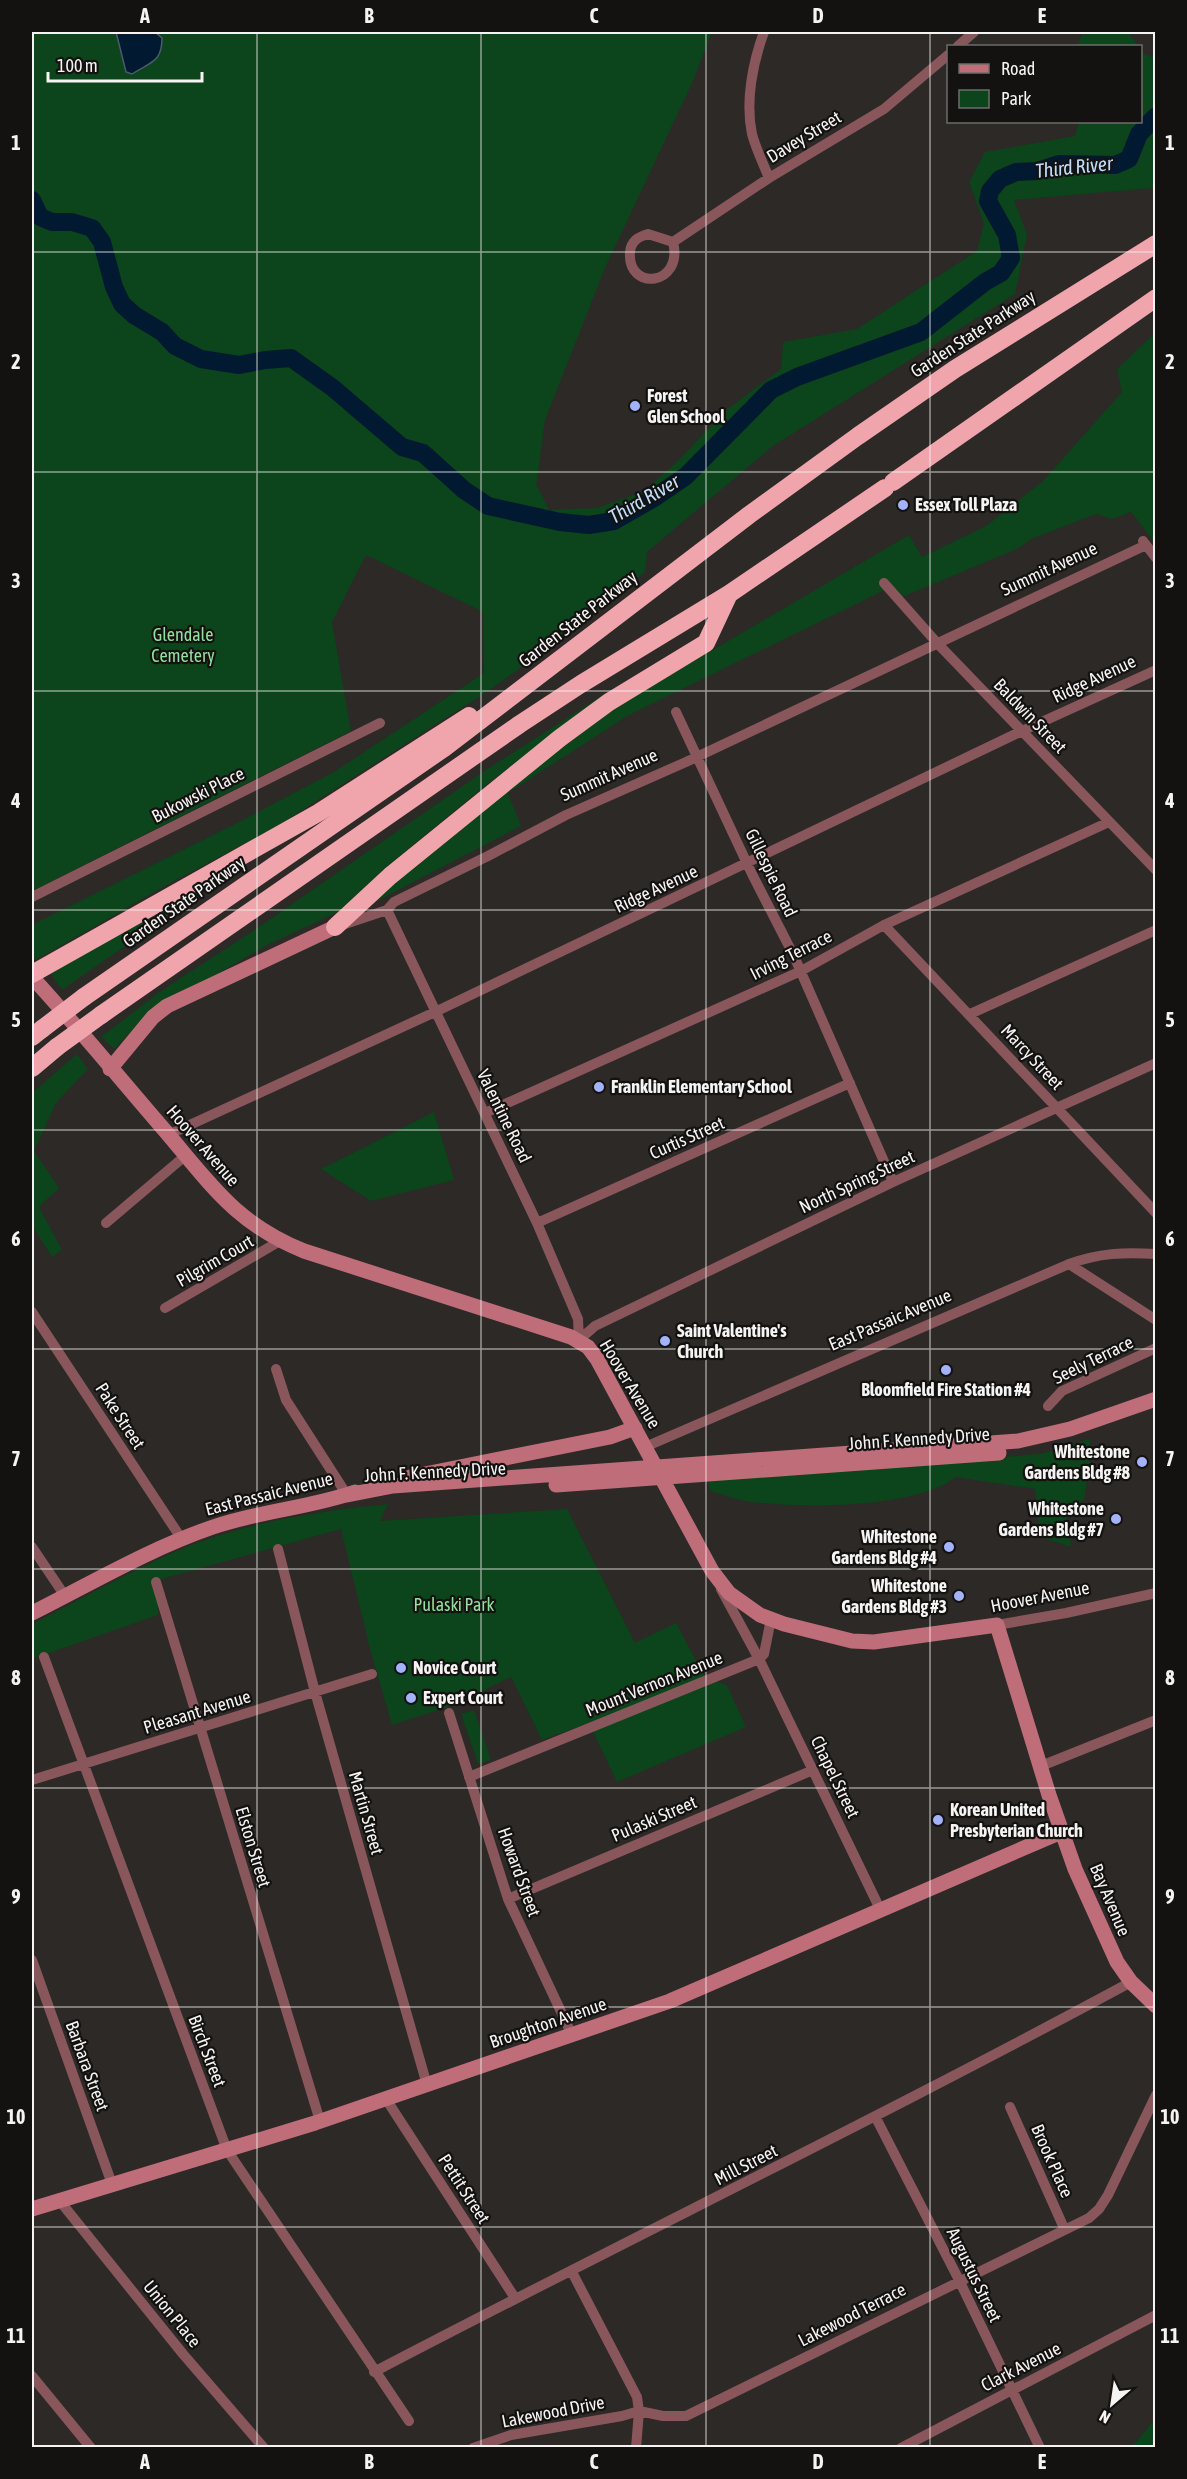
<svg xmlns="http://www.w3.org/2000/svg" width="1187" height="2479" viewBox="0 0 1187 2479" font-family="'Asap Condensed',sans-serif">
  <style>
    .green { fill: #0c441b }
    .water { fill: #021a31; stroke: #4b5b6b; stroke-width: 1.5 }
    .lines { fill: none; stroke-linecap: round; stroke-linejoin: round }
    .river { stroke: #021a31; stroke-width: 18 }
    .street { stroke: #89565c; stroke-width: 10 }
    .secondary { stroke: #bf6e79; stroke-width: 15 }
    .highway { stroke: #f0a4ac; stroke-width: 18 }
    .highway-bridge { stroke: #f0a4ac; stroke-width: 18 }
    .grid { fill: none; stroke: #f6f4f2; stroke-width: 1.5; stroke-opacity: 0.55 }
    .poi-dot { fill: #a2b2fd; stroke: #131210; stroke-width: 2 }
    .labels { text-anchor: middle; stroke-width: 4.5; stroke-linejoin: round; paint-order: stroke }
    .street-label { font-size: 18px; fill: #f6f4f2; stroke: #131210 }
    .poi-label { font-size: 18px; font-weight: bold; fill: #f6f4f2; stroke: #131210; text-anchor: start }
    .park-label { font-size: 18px; fill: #91e19d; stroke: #131210 }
    .water-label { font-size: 20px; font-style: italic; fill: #c1ddf9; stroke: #131210 }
    .neatline { fill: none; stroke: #f6f4f2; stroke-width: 2 }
    .grid-label { font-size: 20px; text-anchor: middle; font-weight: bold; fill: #f6f4f2 }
  </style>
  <rect width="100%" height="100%" fill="#2c2926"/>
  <!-- green -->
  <path class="green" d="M 32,32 L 712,32 L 693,81 L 605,268 L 545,420 L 536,488 L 537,485 L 549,510 L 597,508 L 644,491 L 677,462 L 726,410 L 781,369 L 783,342 L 857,329 L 977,251 L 984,223 L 969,182 L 985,152 L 1075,136 L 1079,122 L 1140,122 L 1141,51 L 1143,54 L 1155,58 L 1155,183 L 1153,188 L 1014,200 L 1027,234 L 1015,294 L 773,446 L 647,552 L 645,572 L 526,664 L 485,693 L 276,827 L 172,882 L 36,960 L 32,956 L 32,925 L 237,823 L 334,772 L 484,673 L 483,612 L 366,555 L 332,622 L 351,731 L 32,891 Z
    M 1083,32 L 1128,32 L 1138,46 L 1077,46 Z
    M 1155,333 L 1155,543 L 1131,512 L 1112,519 L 1096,514 L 1031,539 L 1019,548 L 895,600 L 887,589 L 629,715 L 508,793 L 521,826 L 377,901 L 377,896 L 573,732 L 909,535 L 922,557 L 986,526 L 1043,481 L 1122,392 L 1117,369 Z
    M 609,691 L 485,786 L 386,867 L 338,912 L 267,945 L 214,976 L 164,999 L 114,1049 L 101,1037 L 161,991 L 256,929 L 483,772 Z
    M 255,856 L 62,990 L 51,974 L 161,907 Z
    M 77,1054 L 88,1069 L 56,1103 L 34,1151 L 59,1188 L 39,1207 L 62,1250 L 52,1257 L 32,1226 L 32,1093 Z
    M 434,1112 L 454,1180 L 371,1201 L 321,1169 Z
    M 1089,1439 L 1092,1451 L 1084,1500 L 1066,1510 L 1071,1547 L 1040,1537 L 1035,1489 L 956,1477 C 917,1509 796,1509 745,1501 C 734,1499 722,1494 710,1491 L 708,1479 L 971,1461 L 1044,1453 Z
    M 388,1504 L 380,1521 L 567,1509 L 635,1643 L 676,1623 L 705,1677 L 727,1685 L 746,1727 L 617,1782 L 589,1723 L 542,1740 L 511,1677 L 451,1706 L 392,1725 L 370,1649 L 341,1529 L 158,1580 L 158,1615 L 32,1659 L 32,1624 C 80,1600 128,1572 179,1550 C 243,1523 318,1511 388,1504 Z
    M 474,1710 L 491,1760 L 478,1764 L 461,1714 Z
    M 1155,2419 L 1155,2447 L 1132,2447 Z"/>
  <!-- water -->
  <path class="water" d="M 116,32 L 155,32 L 162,38 C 162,63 150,62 132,74 L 126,72 Z"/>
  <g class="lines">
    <!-- river -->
    <path class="river" d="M 32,200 L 40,217 L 52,222 L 72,222 L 92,228 L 102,242 L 114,287 L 122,304 L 134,315 L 162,332 L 175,346 L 201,359 L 239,365 L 265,360 L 291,358 L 333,388 L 402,447 L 423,453 L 464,490 L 488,506 L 560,522 L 589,525 L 614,521 L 654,498 L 686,476 L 771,390 L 797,377 L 921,332 L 985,282 L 1001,273 L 1011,258 L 1007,235 L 988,201 L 990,191 L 1000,179 L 1016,172 L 1037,171 L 1059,164 L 1115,165 L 1129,159 L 1139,134 L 1156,116"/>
    <!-- street -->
    <path class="street" d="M 764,32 C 753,62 745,101 752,134 C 756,149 763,163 769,178
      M 958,46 L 974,32
      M 648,234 L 673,242 C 684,286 627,292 630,252 C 631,241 638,237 648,234 Z
      M 673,242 L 769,178 L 884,109 L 948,55
      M 1143,541 L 1156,558
      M 884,583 L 938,644 L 1156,870
      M 676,712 L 752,874 L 794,956 L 893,1182
      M 32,897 L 380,723
      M 387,910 L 537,1223 L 578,1319 L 579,1340
      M 342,925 L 387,910 L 394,902 L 488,856 L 566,815 L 686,762 L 1146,545
      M 884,925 L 1156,1213
      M 970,1014 L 1156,930
      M 485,1113 L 801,971 L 884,925 L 1109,822
      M 168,1135 L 435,1012 L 1022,731 L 1156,670
      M 106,1223 L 185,1156
      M 537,1223 L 850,1083
      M 1069,1264 L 1156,1320
      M 165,1308 L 280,1241
      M 32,1312 L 181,1538
      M 579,1340 L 595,1326 L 893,1182 L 1156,1063
      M 276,1369 L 286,1400 L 347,1495
      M 1048,1406 L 1062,1391 L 1156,1348
      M 645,1447 L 1069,1264 C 1099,1253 1124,1252 1156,1254
      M 32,1547 L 65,1596
      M 278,1549 L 315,1692 L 427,2085
      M 156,1582 L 320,2121
      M 721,1589 L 759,1659 L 880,1909
      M 997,1625 L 1066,1613 L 1156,1593
      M 44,1657 L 227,2150 L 409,2421
      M 449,1713 L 508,1899 L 572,2035
      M 1041,1766 L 1156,1720
      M 469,1777 L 759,1659 L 764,1654 L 771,1619
      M 32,1780 L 372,1674
      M 508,1899 L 813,1770
      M 32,1960 L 112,2184
      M 386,2099 L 515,2298
      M 1010,2107 L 1064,2228
      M 876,2118 L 959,2280 L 1040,2448
      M 59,2200 L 183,2354 L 264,2448
      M 572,2272 L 637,2397 L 639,2411 L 663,2416 L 686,2416 L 1089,2218 L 1099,2209 L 1108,2195 L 1156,2095
      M 374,2372 C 626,2240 881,2117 1131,1982
      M 32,2376 L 91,2448
      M 473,2448 L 511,2435 L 622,2416 L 639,2411 L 636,2448
      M 901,2448 L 1156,2315"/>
    <!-- secondary -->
    <path class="secondary" d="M 32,977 C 78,1027 122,1081 167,1133 C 211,1185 237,1224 304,1251 L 571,1337 L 588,1347 L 597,1359 L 712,1571 L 729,1593 L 760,1615 L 784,1624 L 852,1641 L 874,1642 L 997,1625 L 1049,1795 L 1075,1869 L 1117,1962 L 1131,1982 L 1156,2006
      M 110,1069 L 153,1017 L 167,1006 L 335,927
      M 410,1477 L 610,1437 L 635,1428
      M 556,1485 L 999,1453
      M 347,1495 L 393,1486 L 1018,1441 L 1070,1429 L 1156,1399
      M 32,1613 C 92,1583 149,1549 213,1527 C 259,1511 309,1508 355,1492
      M 32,2209 L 315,2123 L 670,2001 L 1061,1832"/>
    <!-- highway -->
    <path class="highway" d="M 893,482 L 1156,298
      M 335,927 L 390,876 L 560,738 L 609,702 L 706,643 L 729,594
      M 32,974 L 318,813 L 469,716
      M 84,997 L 444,748 L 749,515 L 858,436 L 955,369 L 1156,244
      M 101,1015 L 520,724 L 581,684 L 729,594 L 885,488
      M 32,1037 L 42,1029
      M 32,1068 L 57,1047"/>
    <!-- highway-bridge -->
    <path class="highway-bridge" d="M 42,1029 L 84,997
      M 57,1047 L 101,1015"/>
  </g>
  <!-- grid -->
  <path class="grid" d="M 257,32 L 257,2448M 481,32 L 481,2448M 706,32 L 706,2448M 930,32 L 930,2448M 32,252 L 1156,252M 32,472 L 1156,472M 32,691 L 1156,691M 32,910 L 1156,910M 32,1130 L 1156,1130M 32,1349 L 1156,1349M 32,1569 L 1156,1569M 32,1788 L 1156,1788M 32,2007 L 1156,2007M 32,2227 L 1156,2227"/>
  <!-- markers -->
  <g class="poi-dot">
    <circle cx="635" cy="406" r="6"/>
    <circle cx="903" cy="505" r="6"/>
    <circle cx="599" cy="1087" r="6"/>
    <circle cx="665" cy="1341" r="6"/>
    <circle cx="946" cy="1370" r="6"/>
    <circle cx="1142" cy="1462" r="6"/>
    <circle cx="1116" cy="1519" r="6"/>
    <circle cx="949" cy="1547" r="6"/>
    <circle cx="959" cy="1596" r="6"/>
    <circle cx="401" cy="1668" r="6"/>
    <circle cx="411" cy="1698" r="6"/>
    <circle cx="938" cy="1820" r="6"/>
  </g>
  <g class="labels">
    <!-- street labels -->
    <g class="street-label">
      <text transform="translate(804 137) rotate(-31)" y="6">Davey Street</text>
      <text transform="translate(973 334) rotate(-33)" y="6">Garden State Parkway</text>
      <text transform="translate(1049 569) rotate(-25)" y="6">Summit Avenue</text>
      <text transform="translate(578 619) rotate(-38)" y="6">Garden State Parkway</text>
      <text transform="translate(1094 679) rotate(-25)" y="6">Ridge Avenue</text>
      <text transform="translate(1030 716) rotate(46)" y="6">Baldwin Street</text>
      <text transform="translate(609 775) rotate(-24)" y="6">Summit Avenue</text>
      <text transform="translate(198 795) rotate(-27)" y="6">Bukowski Place</text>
      <text transform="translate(771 873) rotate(64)" y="6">Gillespie Road</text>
      <text transform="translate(656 889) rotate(-25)" y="6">Ridge Avenue</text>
      <text transform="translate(184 902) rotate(-35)" y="6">Garden State Parkway</text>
      <text transform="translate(791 955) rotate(-27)" y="6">Irving Terrace</text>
      <text transform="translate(1032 1057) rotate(47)" y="6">Marcy Street</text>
      <text transform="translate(504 1116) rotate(64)" y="6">Valentine Road</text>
      <text transform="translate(687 1138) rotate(-24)" y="6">Curtis Street</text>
      <text transform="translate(203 1146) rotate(49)" y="6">Hoover Avenue</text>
      <text transform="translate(857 1182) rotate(-25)" y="6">North Spring Street</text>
      <text transform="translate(215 1261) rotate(-30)" y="6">Pilgrim Court</text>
      <text transform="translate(890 1320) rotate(-23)" y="6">East Passaic Avenue</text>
      <text transform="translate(1093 1360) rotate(-26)" y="6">Seely Terrace</text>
      <text transform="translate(630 1384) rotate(59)" y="6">Hoover Avenue</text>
      <text transform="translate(120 1416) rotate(57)" y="6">Pake Street</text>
      <text transform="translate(919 1439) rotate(-4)" y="6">John F. Kennedy Drive</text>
      <text transform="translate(435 1472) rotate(-3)" y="6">John F. Kennedy Drive</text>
      <text transform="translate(269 1494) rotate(-14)" y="6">East Passaic Avenue</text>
      <text transform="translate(1040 1597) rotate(-11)" y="6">Hoover Avenue</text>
      <text transform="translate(654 1684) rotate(-22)" y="6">Mount Vernon Avenue</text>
      <text transform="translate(197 1712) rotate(-17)" y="6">Pleasant Avenue</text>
      <text transform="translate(835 1777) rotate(64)" y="6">Chapel Street</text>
      <text transform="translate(366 1813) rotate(74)" y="6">Martin Street</text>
      <text transform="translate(654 1819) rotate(-23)" y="6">Pulaski Street</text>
      <text transform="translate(253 1847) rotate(73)" y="6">Elston Street</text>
      <text transform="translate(519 1872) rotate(70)" y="6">Howard Street</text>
      <text transform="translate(1110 1900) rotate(67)" y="6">Bay Avenue</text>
      <text transform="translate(548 2023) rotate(-19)" y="6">Broughton Avenue</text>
      <text transform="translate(207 2051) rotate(69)" y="6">Birch Street</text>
      <text transform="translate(87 2066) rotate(70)" y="6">Barbara Street</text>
      <text transform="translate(1052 2161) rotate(66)" y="6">Brook Place</text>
      <text transform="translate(746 2165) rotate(-27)" y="6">Mill Street</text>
      <text transform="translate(464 2189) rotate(57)" y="6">Pettit Street</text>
      <text transform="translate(974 2275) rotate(64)" y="6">Augustus Street</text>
      <text transform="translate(172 2314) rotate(51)" y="6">Union Place</text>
      <text transform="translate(852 2315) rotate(-27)" y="6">Lakewood Terrace</text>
      <text transform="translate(1021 2367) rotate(-27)" y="6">Clark Avenue</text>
      <text transform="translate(553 2412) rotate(-11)" y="6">Lakewood Drive</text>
    </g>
    <!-- poi labels -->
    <g class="poi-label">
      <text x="647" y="402">Forest<tspan x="647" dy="21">Glen School</tspan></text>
      <text x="915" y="511">Essex Toll Plaza</text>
      <text x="611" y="1093">Franklin Elementary School</text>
      <text x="677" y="1337">Saint Valentine's<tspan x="677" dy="21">Church</tspan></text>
      <text x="946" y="1396" text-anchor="middle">Bloomfield Fire Station #4</text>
      <text x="1130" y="1458" text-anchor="end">Whitestone<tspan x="1130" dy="21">Gardens Bldg #8</tspan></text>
      <text x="1104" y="1515" text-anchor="end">Whitestone<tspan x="1104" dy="21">Gardens Bldg #7</tspan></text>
      <text x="937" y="1543" text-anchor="end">Whitestone<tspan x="937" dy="21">Gardens Bldg #4</tspan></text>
      <text x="947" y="1592" text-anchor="end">Whitestone<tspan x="947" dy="21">Gardens Bldg #3</tspan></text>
      <text x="413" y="1674">Novice Court</text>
      <text x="423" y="1704">Expert Court</text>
      <text x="950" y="1816">Korean United<tspan x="950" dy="21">Presbyterian Church</tspan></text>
    </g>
    <!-- park labels -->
    <g class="park-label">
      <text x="183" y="641">Glendale<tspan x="183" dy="21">Cemetery</tspan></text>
      <text x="454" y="1611">Pulaski Park</text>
    </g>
    <!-- water labels -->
    <g class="water-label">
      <text transform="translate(1074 167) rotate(-6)" y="7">Third River</text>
      <text transform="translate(644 499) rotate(-30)" y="7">Third River</text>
    </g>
  </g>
  <!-- border -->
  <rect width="1187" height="2479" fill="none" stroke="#131210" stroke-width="66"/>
  <!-- legend -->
  <rect x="947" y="45" width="195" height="78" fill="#131210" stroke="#6e6c6a" stroke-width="1.5"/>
  <rect x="959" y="64" width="30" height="9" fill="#bf6e79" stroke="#6e6c6a" stroke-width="1.5"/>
  <text x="1001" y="75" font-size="18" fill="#f6f4f2">Road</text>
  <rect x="959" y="90" width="30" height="18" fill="#0c441b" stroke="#6e6c6a" stroke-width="1.5"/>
  <text x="1001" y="105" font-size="18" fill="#f6f4f2">Park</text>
  <!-- north arrow -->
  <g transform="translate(1112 2404) rotate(209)" stroke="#131210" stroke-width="4.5" paint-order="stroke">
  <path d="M0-4.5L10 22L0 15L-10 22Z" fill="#f6f4f2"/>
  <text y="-9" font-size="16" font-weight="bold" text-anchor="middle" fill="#f6f4f2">N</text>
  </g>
  <!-- scale -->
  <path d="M48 72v9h154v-9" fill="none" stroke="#f6f4f2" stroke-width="3"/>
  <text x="57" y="72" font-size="18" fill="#f6f4f2" stroke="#131210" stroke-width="4.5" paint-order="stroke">100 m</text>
  <rect x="33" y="33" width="1121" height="2413" class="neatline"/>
  <g class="grid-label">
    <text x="145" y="23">A</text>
    <text x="369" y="23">B</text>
    <text x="594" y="23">C</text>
    <text x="818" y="23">D</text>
    <text x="1042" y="23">E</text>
    <text x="16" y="150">1</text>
    <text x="1170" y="150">1</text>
    <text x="16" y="369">2</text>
    <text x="1170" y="369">2</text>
    <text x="16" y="588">3</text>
    <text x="1170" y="588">3</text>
    <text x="16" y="808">4</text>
    <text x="1170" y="808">4</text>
    <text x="16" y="1027">5</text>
    <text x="1170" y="1027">5</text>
    <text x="16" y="1246">6</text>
    <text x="1170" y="1246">6</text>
    <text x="16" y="1466">7</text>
    <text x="1170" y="1466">7</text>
    <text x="16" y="1685">8</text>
    <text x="1170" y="1685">8</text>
    <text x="16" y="1904">9</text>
    <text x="1170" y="1904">9</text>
    <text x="16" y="2124">10</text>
    <text x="1170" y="2124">10</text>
    <text x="16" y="2343">11</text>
    <text x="1170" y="2343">11</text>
    <text x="145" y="2469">A</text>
    <text x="369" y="2469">B</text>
    <text x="594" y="2469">C</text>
    <text x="818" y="2469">D</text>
    <text x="1042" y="2469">E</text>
  </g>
</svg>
